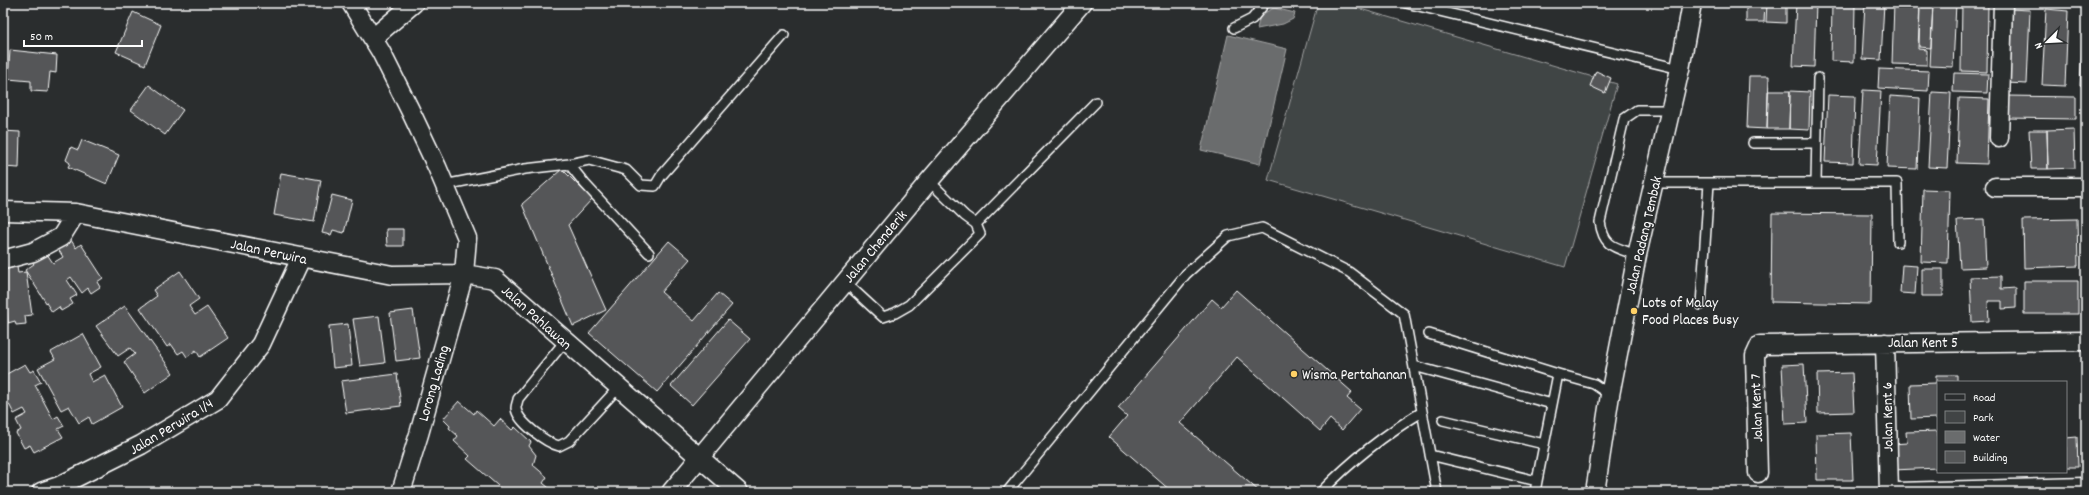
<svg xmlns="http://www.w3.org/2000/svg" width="2089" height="495" viewBox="0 0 2089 495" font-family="Dekko,sans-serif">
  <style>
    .green { fill: #414445; stroke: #a0a2a2 }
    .water { fill: #6a6c6d; stroke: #a6a7a7 }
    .building { fill: #555758; stroke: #fff }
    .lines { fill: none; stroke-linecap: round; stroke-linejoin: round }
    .service-casing { stroke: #fff; stroke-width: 12 }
    .minor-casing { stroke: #fff; stroke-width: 21 }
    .service { stroke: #2a2d2e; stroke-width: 9 }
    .minor { stroke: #2a2d2e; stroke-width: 18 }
    .poi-dot { fill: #ffd166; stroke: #2a2d2e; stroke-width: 1.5 }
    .labels { text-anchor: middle; stroke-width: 3; stroke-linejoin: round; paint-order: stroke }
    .street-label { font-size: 15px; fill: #fff; stroke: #2a2d2e }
    .poi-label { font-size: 15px; fill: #fff; stroke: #2a2d2e; text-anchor: start }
  </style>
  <rect width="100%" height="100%" fill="#2a2d2e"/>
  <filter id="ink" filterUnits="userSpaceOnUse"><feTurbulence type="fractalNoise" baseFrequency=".025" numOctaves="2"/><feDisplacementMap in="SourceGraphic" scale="8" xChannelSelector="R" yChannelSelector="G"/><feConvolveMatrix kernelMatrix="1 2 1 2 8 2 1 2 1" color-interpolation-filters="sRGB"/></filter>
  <g filter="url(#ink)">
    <!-- green -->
    <path class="green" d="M 1318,3 L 1340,3 L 1617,84 L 1565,267 L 1268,180 Z"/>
    <!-- water -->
    <path class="water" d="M 1274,8 L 1295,13 L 1293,19 L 1283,24 L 1257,29 L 1260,15 Z
      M 1228,35 L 1287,49 L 1260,164 L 1201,150 Z"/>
    <!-- building -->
    <path class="building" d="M 3,3 L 12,3 L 12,5 L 3,6 Z
      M 1746,3 L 1765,3 L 1764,22 L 1746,22 Z
      M 1767,3 L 1786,3 L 1786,23 L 1766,22 Z
      M 1796,3 L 1816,3 L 1814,67 L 1793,66 Z
      M 1832,3 L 1855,3 L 1854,62 L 1831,61 Z
      M 1865,3 L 1884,3 L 1881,60 L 1862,59 Z
      M 1894,3 L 1920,3 L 1918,49 L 1927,50 L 1927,65 L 1892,64 Z
      M 1920,3 L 1933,3 L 1931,48 L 1919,47 Z
      M 1933,3 L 1956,3 L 1953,67 L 1930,66 Z
      M 1962,3 L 1988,3 L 1987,72 L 1961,71 Z
      M 2009,9 L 2030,10 L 2027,84 L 2006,83 Z
      M 2046,9 L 2068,11 L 2065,86 L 2042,85 Z
      M 133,12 L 161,25 L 145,65 L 116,52 Z
      M 2084,12 L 2086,12 L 2086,86 L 2080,85 Z
      M 10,50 L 57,55 L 56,73 L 50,72 L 48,92 L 31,91 L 31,81 L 8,79 Z
      M 1879,69 L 1929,71 L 1928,91 L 1878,88 Z
      M 1596,71 L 1611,78 L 1605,93 L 1590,86 Z
      M 1954,73 L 1988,74 L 1987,93 L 1953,92 Z
      M 1749,76 L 1769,76 L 1767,129 L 1747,128 Z
      M 149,85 L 183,110 L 165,135 L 131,110 Z
      M 1863,90 L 1881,91 L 1877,165 L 1859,164 Z
      M 1768,91 L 1790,91 L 1789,129 L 1767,129 Z
      M 1790,91 L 1810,92 L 1809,130 L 1789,129 Z
      M 1932,92 L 1951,93 L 1947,168 L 1928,167 Z
      M 1828,95 L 1855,96 L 1853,163 L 1825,162 Z
      M 1890,96 L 1920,98 L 1917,169 L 1887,168 Z
      M 2006,96 L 2076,97 L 2076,119 L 2005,118 Z
      M 1959,98 L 1989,99 L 1987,164 L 1957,163 Z
      M 2074,129 L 2075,168 L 2048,169 L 2047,130 Z
      M 2083,129 L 2086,129 L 2086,168 L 2083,168 Z
      M 2029,130 L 2047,130 L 2048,169 L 2031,169 Z
      M 3,131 L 20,132 L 19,168 L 3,167 Z
      M 82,140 L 119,155 L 107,184 L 68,167 L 70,163 L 66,160 L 71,147 L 78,150 Z
      M 562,169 L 592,199 L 568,225 L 606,310 L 573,326 L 522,204 Z
      M 281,173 L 321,180 L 314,222 L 274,215 Z
      M 1923,189 L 1950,190 L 1948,263 L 1921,262 Z
      M 332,195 L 352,200 L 344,233 L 333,230 L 331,235 L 322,233 Z
      M 1772,213 L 1872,214 L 1871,304 L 1771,302 Z
      M 1984,219 L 1986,267 L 1960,268 L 1957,220 Z
      M 2077,219 L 2078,266 L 2024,268 L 2023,220 Z
      M 386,229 L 403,229 L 403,246 L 387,246 Z
      M 71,240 L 76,248 L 81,244 L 103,278 L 97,282 L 100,287 L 91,293 L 88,288 L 82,293 L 71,277 L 67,280 L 77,295 L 70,299 L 73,304 L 61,311 L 59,307 L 52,312 L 25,270 L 34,264 L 31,260 L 45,251 L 53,263 L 63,257 L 58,249 Z
      M 669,241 L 690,259 L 661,292 L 694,321 L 718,293 L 732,305 L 657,392 L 589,333 Z
      M 1902,265 L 1917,266 L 1915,294 L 1900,293 Z
      M 17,267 L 18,273 L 26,272 L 32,315 L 25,316 L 26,324 L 16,325 L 15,321 L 8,323 L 6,306 L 3,307 L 3,269 Z
      M 1922,269 L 1943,269 L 1943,296 L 1922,296 Z
      M 180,271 L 199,299 L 189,306 L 195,315 L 207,307 L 228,338 L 200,357 L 196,350 L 187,357 L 183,351 L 178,354 L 171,344 L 167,347 L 140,308 L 157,296 L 153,290 Z
      M 2001,276 L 2001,289 L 2016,288 L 2016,308 L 2002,309 L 2002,301 L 1988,301 L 1989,321 L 1972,322 L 1970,277 Z
      M 2024,281 L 2078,281 L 2078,314 L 2024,314 Z
      M 1236,290 L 1352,392 L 1347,398 L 1360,409 L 1342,430 L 1330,419 L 1320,431 L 1237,357 L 1180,423 L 1260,492 L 1172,492 L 1109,437 L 1127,416 L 1118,408 L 1212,299 L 1221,307 Z
      M 125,306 L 173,373 L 145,393 L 124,362 L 135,354 L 130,348 L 118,356 L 96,326 Z
      M 413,310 L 420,358 L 396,361 L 390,313 Z
      M 379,316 L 385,363 L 360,366 L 353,319 Z
      M 728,320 L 750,339 L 692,405 L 671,386 Z
      M 348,324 L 352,366 L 333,368 L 329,326 Z
      M 83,334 L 101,367 L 88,374 L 92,382 L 105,375 L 122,407 L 92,424 L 89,417 L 79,423 L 69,406 L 61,410 L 38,368 L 55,359 L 51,352 Z
      M 25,364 L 30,372 L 34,370 L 41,382 L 35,385 L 53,419 L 58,416 L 64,426 L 58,429 L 63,437 L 34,452 L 30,445 L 24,448 L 16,433 L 21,430 L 16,420 L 27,414 L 24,409 L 14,414 L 9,404 L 3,407 L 3,376 Z
      M 1804,364 L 1807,423 L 1785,424 L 1782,365 Z
      M 1852,373 L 1854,412 L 1818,413 L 1817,374 Z
      M 397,374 L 401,406 L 346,413 L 341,381 Z
      M 1936,375 L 1957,375 L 1957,382 L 1938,382 L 1938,418 L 1911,419 L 1910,384 L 1936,383 Z
      M 459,401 L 474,414 L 476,410 L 494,426 L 500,419 L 512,430 L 515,427 L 531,442 L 529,446 L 536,455 L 533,465 L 547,477 L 543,483 L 554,492 L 505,492 L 467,459 L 470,456 L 454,441 L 458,436 L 449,428 L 450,426 L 443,419 Z
      M 1938,431 L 1938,468 L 1893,470 L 1892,444 L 1907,443 L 1906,432 Z
      M 1851,433 L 1853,480 L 1817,480 L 1816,434 Z
      M 2077,437 L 2078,467 L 2066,467 L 2066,438 Z"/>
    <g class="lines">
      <defs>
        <path id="service" d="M 1406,3 L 1680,69
          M 1234,28 L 1252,19 L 1265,3
          M 1753,143 L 1817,143
          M 569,164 L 589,160 L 626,170 L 641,185 L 655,186 L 661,176 L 784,35
          M 1655,183 L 1897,183 L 1898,242
          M 1816,183 L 1818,78
          M 444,185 L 525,169 L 569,164 L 585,184 L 649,253
          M 976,224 L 1096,102
          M 1637,255 C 1615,247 1604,248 1600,222 L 1624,119 L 1637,110 L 1671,110
          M 845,282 L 883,317 L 895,313 L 909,305 L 980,234 L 976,224 L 965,216 L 929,181
          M 1701,305 L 1709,183
          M 1429,334 L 1558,374 L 1537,481
          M 565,341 L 518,399 C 518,401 516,405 516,408 C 517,422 547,443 559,446 L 569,441 L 618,388
          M 1414,366 L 1552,404
          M 1558,374 L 1594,384 L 1610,395
          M 1443,420 L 1544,444
          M 1430,455 L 1537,481 L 1535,492
          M 1007,492 L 1186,274 L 1228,236 L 1262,228 L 1349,272 L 1404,314 L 1437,492
          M 1321,492 C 1351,461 1385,434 1422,412"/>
        <path id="minor" d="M 351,3 L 381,52 L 410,110 L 437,167 L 467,238 L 464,274 L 495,279 L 739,492
          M 373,38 L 414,3
          M 1999,138 L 2003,3
          M 1995,187 L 2086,187
          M 3,211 L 76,213 L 392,275 L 464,274 L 419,434 L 401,492
          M 3,260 L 33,252 L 61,237 L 76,213
          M 1885,343 L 1889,492
          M 1758,473 L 1755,356 L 1760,345 L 2086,341
          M 41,492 L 59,486 L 141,445 L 218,399 L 261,344 L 301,258
          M 671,492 L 929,181 L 1082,3
          M 1595,492 L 1610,395 L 1637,255 L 1680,69 L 1692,3
          M 1897,492 L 2086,487"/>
      </defs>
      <!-- service casing -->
      <use href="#service" class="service-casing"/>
      <!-- minor casing -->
      <use href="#minor" class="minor-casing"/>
      <!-- service -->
      <use href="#service" class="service"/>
      <!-- minor -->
      <use href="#minor" class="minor"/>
    </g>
  </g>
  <!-- markers -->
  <g class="poi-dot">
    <circle cx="1634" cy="311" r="4"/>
    <circle cx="1294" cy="374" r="4"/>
  </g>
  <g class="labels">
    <!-- street labels -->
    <g class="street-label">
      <text transform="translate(1643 235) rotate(-77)" y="5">Jalan Padang Tembak</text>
      <text transform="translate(875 246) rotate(-50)" y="5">Jalan Chenderik</text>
      <text transform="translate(269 251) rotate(12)" y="5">Jalan Perwira</text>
      <text transform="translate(537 317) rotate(42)" y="5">Jalan Pahlawan</text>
      <text x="1923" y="347">Jalan Kent 5</text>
      <text transform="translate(433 383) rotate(-74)" y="5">Lorong Lading</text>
      <text transform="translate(1756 408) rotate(-92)" y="5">Jalan Kent 7</text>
      <text transform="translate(1887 417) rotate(-91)" y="5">Jalan Kent 6</text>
      <text transform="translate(171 426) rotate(-31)" y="5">Jalan Perwira 1/4</text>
    </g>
    <!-- poi labels -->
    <g class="poi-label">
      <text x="1642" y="307">Lots of Malay<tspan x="1642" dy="17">Food Places Busy</tspan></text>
      <text x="1302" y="379">Wisma Pertahanan</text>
    </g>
  </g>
  <!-- margin -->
  <rect width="2089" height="495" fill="none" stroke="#2a2d2e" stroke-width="16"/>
  <rect x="8" y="8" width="2073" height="479" fill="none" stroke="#fff" stroke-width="1.5" filter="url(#ink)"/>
  <!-- legend -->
  <rect x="1937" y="381" width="130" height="92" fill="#2a2d2e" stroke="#7f8182"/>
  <rect x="1945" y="394" width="20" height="6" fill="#2a2d2e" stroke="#7f8182"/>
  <text x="1973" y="401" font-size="12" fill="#ffffff">Road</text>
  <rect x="1945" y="411" width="20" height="12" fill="#414445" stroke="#7f8182"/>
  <text x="1973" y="421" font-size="12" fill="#ffffff">Park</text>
  <rect x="1945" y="431" width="20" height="12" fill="#6a6c6d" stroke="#7f8182"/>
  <text x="1973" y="441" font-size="12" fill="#ffffff">Water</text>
  <rect x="1945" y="451" width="20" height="12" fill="#555758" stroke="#7f8182"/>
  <text x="1973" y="461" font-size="12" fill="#ffffff">Building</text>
  <!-- north arrow -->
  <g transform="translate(2047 42) rotate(246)" stroke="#2a2d2e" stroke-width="3" paint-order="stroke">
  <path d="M0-3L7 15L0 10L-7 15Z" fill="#ffffff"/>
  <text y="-6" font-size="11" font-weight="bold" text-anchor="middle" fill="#ffffff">N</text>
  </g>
  <!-- scale -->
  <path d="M24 40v6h118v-6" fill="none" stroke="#ffffff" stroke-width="2"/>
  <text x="30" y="40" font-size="12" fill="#ffffff" stroke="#2a2d2e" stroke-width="3" paint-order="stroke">50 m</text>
</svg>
